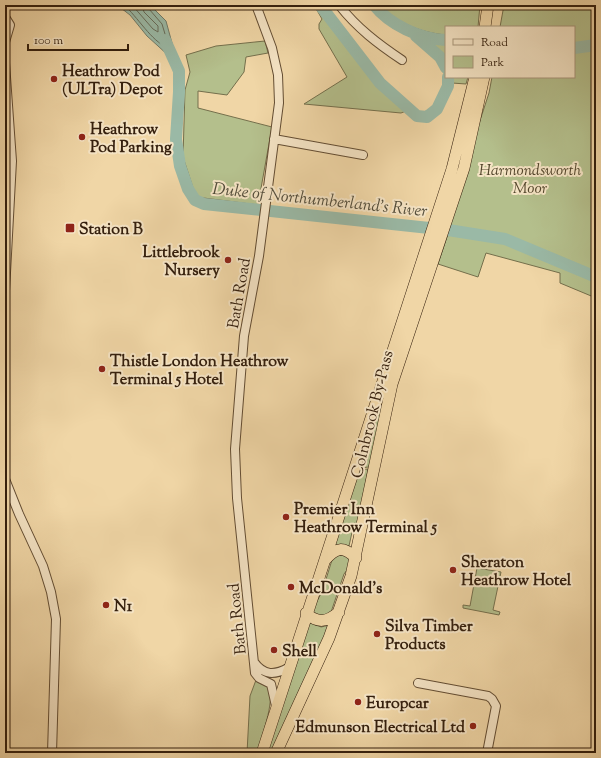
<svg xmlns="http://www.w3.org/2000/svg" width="601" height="758" viewBox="0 0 601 758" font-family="'Sorts Mill Goudy',serif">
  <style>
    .green { fill: #b4bf8c; stroke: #746f4c }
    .water { fill: #9ab9a6; stroke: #717b69 }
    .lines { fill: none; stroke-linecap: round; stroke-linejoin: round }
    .shore { stroke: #676c5a; stroke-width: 1 }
    .river { stroke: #9ab9a6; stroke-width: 12 }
    .minor-casing { stroke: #634d33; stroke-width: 10 }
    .highway-casing { stroke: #341f0d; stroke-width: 12 }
    .minor { stroke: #f5e4c5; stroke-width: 8 }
    .highway { stroke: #f0d6a6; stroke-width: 11 }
    .poi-dot { fill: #8f2418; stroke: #f5e4c5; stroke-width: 1.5 }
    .labels { text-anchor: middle; stroke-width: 4; stroke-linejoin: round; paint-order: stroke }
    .poi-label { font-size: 16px; font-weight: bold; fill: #341f0d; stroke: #f5e4c5; text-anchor: start }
    .park-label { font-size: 16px; font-style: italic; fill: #54472d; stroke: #f5e4c5 }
    .street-label { font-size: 16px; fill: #341f0d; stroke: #f5e4c5 }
    .water-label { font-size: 17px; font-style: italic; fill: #534d3b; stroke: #f5e4c5 }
  </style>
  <rect width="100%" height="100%" fill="#f0d6a6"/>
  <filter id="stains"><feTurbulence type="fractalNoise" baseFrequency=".005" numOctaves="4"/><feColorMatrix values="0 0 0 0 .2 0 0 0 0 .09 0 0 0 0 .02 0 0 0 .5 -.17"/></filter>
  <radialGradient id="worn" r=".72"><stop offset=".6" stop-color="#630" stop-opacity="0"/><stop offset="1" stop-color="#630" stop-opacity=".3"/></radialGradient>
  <!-- green -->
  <path class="green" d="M 314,5 L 317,5 L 326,18 L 388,95 L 406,111 L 401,113 L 304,104 L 347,77 L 319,29 L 319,24 L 322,19 Z
    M 379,5 L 480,5 L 478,27 L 446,27 L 446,35 C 423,33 395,23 379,5 Z
    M 504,5 L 596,5 L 596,277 L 505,239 L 448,230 L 446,224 L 489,93 L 492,77 L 574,77 L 574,27 L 500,27 Z
    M 265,41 L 268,53 L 246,57 L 244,72 L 227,95 L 198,91 L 198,108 L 272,127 L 258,205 L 196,197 L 183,157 L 185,90 L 190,72 L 186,55 L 216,46 Z
    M 432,42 L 446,42 L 446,64 L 444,58 L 429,43 Z
    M 450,77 L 468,77 L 466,84 L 452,83 Z
    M 449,231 L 505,241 L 596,280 L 596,298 L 560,283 L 560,273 L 486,253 L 478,277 L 438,264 Z
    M 398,345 L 369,467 L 359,468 Z
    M 368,469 L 359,524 L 354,523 L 349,546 L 340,545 L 333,547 L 358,470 Z
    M 336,555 L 349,556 L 350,566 L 344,574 L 330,615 L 315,617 L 312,610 L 322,592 L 332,560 Z
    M 477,568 L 501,572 L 493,610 L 500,612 L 499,615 L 463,608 L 463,605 L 470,606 Z
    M 309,621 L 321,627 L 330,625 L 272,753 L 266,753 Z
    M 256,680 C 260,682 267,684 269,688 C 275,701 261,739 257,753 L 247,753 L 250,696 Z"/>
  <!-- water -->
  <path class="water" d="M 117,5 L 150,5 L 166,21 L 175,54 L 169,56 L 147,36 L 130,15 Z"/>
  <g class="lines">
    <!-- shore -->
    <path class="shore" d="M 124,5 C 137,16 152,42 167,47 L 168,44 L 162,24 L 149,9 L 147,5
      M 132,5 L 153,29 L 158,32 L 158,26 L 144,12 L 142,5"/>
    <!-- river -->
    <path class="river" d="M 320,5 L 380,83 L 417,116 L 427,117 L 437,109 L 448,86 L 448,77
      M 374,5 C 390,25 420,39 446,40
      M 416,36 L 440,57 L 446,68
      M 165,40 L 179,71 L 179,92 L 176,139 L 180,166 L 188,189 L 195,200 L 204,204 L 448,230 L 505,239 L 596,277
      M 574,48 L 596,45"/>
    <defs>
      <path id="minor" d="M 256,5 L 272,48 L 278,75 L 279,103 L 259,256 L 244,336 L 235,449 L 237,498 L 255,673 L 259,678 L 271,684 L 276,706
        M 339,5 C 357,28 378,44 402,60
        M 5,17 L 10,25 L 5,42
        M 5,63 L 12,161 L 5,291
        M 274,139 L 363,155
        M 5,146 L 8,161
        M 5,188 L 7,167
        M 5,479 L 19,514 L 43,566 L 51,592 L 56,619 L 52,753
        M 254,662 C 264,676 275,675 288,668
        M 418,683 L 488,696 L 492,699 L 496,706 L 487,753"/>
      <path id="highway" d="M 485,27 L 488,5
        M 325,560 C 337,547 343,546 356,558
        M 306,613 C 318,624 327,622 339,612
        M 262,753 L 452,169 L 475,77
        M 276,753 L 329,638 L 351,576 L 392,384 L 464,168 L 484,77"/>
    </defs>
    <!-- minor casing -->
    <use href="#minor" class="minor-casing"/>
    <!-- highway casing -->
    <use href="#highway" class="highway-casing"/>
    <!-- minor -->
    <use href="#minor" class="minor"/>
    <!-- highway -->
    <use href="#highway" class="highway"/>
  </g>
  <!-- markers -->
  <g class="poi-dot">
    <circle cx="54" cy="79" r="4"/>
    <circle cx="82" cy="137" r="4"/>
    <rect x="65" y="223" width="10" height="10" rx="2"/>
    <circle cx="228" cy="260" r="4"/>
    <circle cx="102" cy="369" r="4"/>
    <circle cx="286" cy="517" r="4"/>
    <circle cx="453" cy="570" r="4"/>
    <circle cx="291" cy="587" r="4"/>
    <circle cx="106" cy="605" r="4"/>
    <circle cx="377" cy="634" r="4"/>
    <circle cx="274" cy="650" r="4"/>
    <circle cx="358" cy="702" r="4"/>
    <circle cx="473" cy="726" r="4"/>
  </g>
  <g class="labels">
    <!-- poi labels -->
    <g class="poi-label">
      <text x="62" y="76">Heathrow Pod<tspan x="62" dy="18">(ULTra) Depot</tspan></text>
      <text x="90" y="134">Heathrow<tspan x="90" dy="18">Pod Parking</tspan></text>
      <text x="79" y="234">Station B</text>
      <text x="220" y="257" text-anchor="end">Littlebrook<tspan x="220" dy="18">Nursery</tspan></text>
      <text x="110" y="366">Thistle London Heathrow<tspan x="110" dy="18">Terminal 5 Hotel</tspan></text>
      <text x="294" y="514">Premier Inn<tspan x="294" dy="18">Heathrow Terminal 5</tspan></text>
      <text x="461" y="567">Sheraton<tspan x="461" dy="18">Heathrow Hotel</tspan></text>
      <text x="299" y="593">McDonald's</text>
      <text x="114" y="611">N1</text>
      <text x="385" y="631">Silva Timber<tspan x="385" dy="18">Products</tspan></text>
      <text x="282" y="656">Shell</text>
      <text x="366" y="708">Europcar</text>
      <text x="465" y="732" text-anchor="end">Edmunson Electrical Ltd</text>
    </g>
    <!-- park labels -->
    <g class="park-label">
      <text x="530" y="175">Harmondsworth<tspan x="530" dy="18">Moor</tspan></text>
    </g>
    <!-- street labels -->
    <g class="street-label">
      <text transform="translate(238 293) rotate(-80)" y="6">Bath Road</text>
      <text transform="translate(371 414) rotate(-76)" y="6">Colnbrook By-Pass</text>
      <text transform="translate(236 619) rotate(-96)" y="6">Bath Road</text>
    </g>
    <!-- water labels -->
    <g class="water-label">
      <text transform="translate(320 199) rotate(6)" y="6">Duke of Northumberland's River</text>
    </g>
  </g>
  <!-- margin -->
  <rect width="601" height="758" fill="none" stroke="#f0d6a6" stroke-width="20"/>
  <rect x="6" y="6" width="589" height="746" fill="none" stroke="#341f0d" stroke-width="2"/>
  <rect x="10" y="10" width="581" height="738" fill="none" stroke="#341f0d"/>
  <!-- legend -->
  <rect x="445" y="26" width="130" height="52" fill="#f5e4c5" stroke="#a8957b"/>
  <rect x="453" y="39" width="20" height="6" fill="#f5e4c5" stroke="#a8957b"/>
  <text x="481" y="46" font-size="12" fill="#341f0d">Road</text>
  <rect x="453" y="56" width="20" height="12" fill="#b4bf8c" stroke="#a8957b"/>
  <text x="481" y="66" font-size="12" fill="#341f0d">Park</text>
  <!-- scale -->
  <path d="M28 44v6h100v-6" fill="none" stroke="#341f0d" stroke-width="2"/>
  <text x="34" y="44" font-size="12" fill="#341f0d" stroke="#f5e4c5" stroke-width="3" paint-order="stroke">100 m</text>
  <rect width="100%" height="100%" filter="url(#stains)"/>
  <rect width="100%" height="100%" fill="url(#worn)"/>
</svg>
